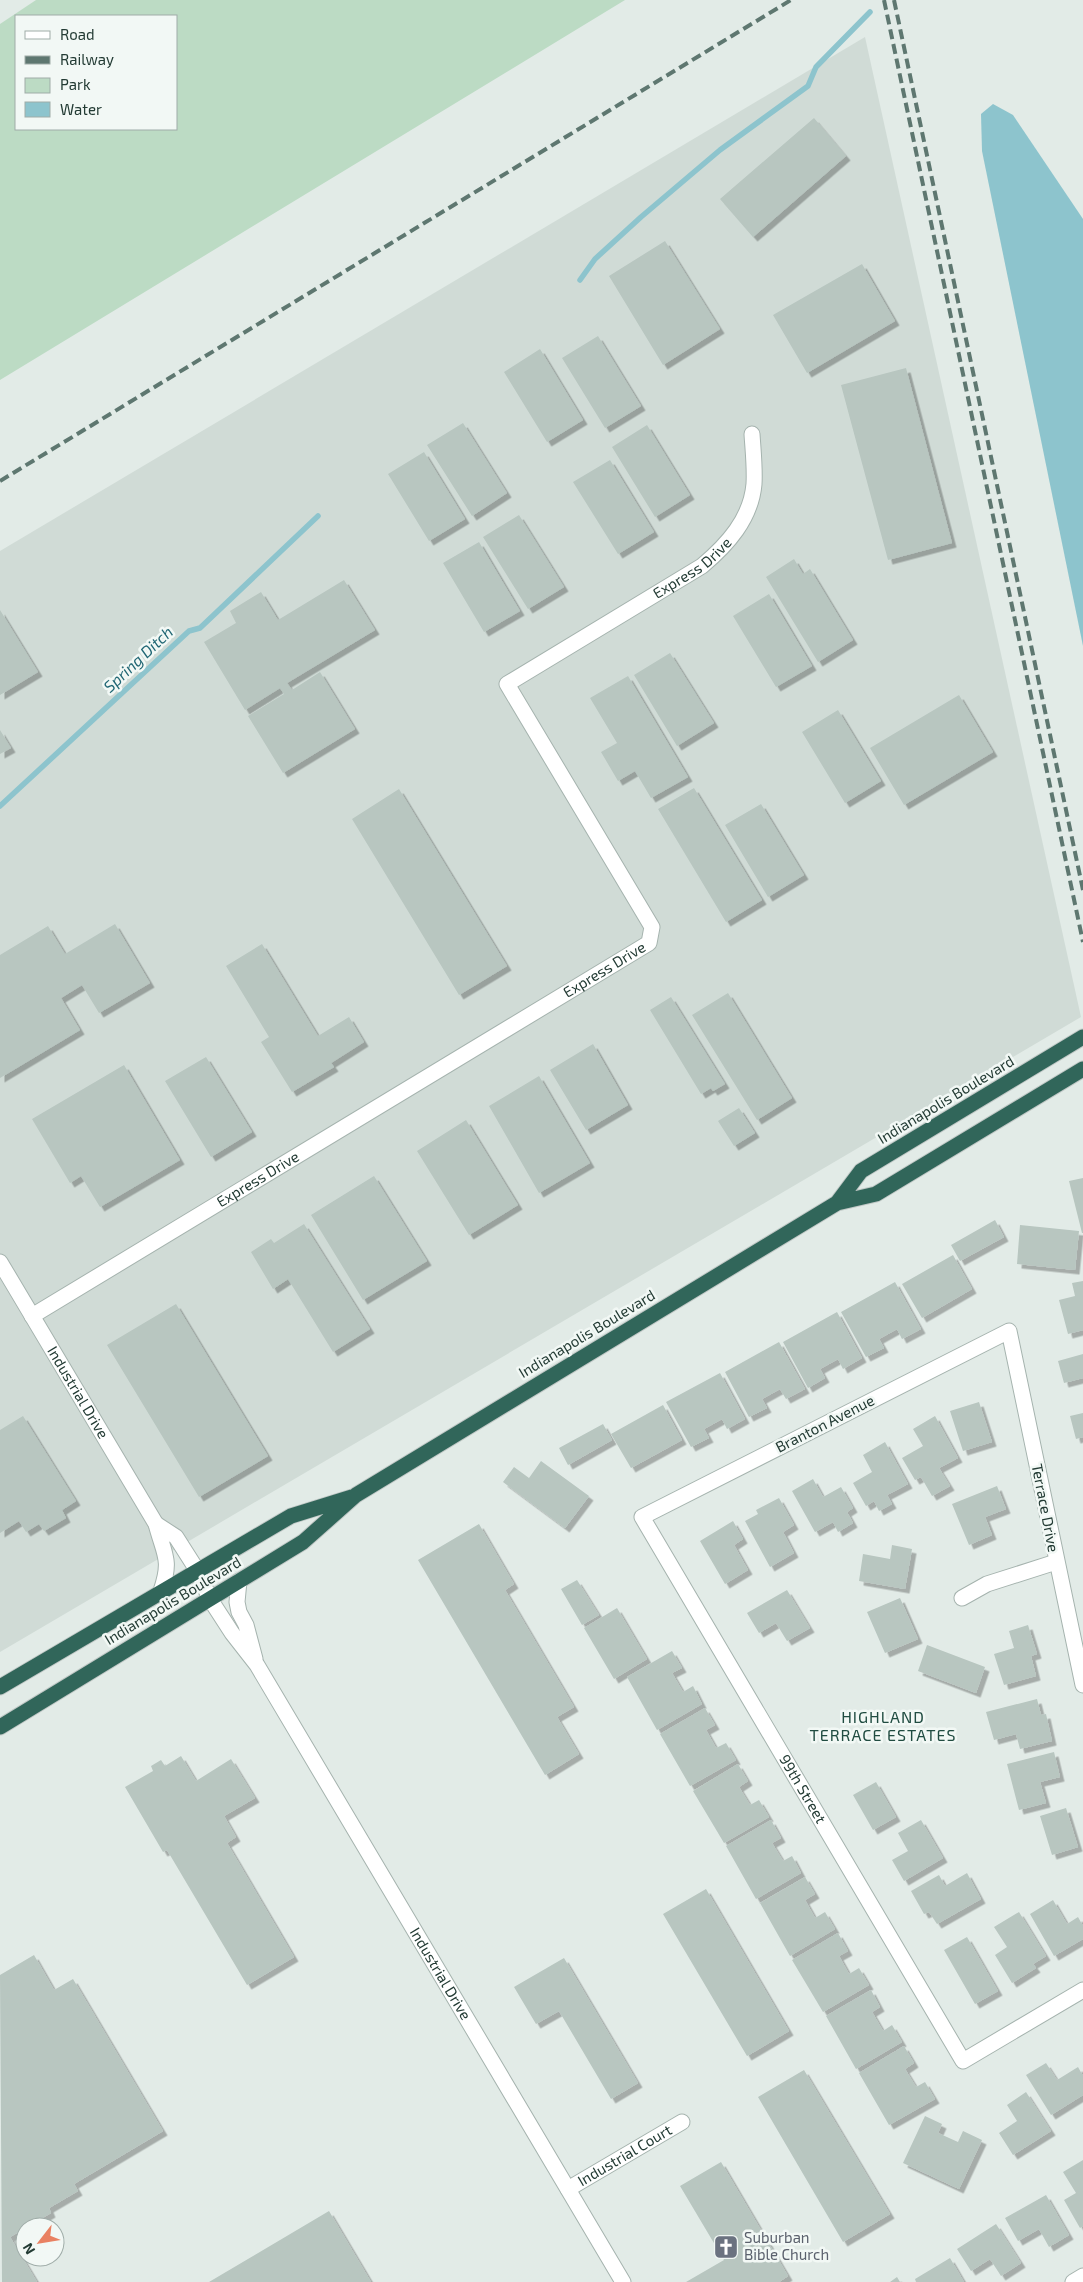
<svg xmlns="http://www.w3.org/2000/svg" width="1083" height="2282" viewBox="0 0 1083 2282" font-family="'Exo 2',sans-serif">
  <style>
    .built { fill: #d0dbd6 }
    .green { fill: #bcdbc4; fill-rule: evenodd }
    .water { fill: #8dc4cd }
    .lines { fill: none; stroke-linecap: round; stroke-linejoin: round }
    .stream { stroke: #8dc4cd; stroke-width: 5.5 }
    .building { fill: #b8c6c0; filter: url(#shadow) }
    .street-casing { stroke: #a5b3ae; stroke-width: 17 }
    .highway-casing { stroke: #c1c8c6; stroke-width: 17 }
    .street { stroke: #fff; stroke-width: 15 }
    .highway { stroke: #31665a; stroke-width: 15 }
    .rail { stroke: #5e7770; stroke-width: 4; stroke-dasharray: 10 5; stroke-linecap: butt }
    .labels { text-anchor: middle; stroke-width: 5; stroke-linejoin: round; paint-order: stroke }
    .street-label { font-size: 15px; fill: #233b34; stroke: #f2f8f5 }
    .worship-label { font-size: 15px; fill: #5b616d; stroke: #f2f8f5; text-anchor: start }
    .water-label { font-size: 16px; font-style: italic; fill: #216774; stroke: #f2f8f5 }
    .neighbourhood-label { font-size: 16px; letter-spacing: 1px; fill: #204c41; stroke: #f2f8f5 }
  </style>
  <defs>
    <filter id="shadow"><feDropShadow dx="4.5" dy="4.5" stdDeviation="0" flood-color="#0004"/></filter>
  </defs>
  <rect width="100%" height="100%" fill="#e2ebe7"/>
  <!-- built -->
  <path class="built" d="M 865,37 L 1081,1017 L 0,1652 L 0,551 Z"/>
  <!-- green -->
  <path class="green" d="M 36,0 L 625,0 L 0,380 L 0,24 ZM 16,16 L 176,16 L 176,129 L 16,129 Z"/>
  <!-- water -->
  <path class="water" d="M 993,104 L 1013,115 L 1083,219 L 1083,646 L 982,151 L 981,114 Z"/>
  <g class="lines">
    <!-- stream -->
    <path class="stream" d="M 580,280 L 595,259 L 641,217 L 720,150 L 808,86 L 816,67 L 870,12
      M 0,806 L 189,631 L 200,628 L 318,516"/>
  </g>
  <!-- building -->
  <path class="building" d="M 814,118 L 846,156 L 753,237 L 720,199 Z
    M 665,241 L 720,329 L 663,365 L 609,276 Z
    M 862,264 L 895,321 L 807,373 L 773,315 Z
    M 598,336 L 641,406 L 605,428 L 562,358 Z
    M 540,349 L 583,420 L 547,442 L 504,372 Z
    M 906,368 L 952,543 L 888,560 L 841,385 Z
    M 463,423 L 507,493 L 472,516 L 427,445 Z
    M 647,425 L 690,495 L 655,517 L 612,447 Z
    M 424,452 L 465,519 L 429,541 L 388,474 Z
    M 610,460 L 654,532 L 618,554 L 573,482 Z
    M 519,515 L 564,587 L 528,609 L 483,537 Z
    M 479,542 L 520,611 L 484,632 L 443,563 Z
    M 794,559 L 803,574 L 810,569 L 853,640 L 818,662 L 766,577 Z
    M 344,580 L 375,630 L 287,683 L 292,690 L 320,672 L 355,729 L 283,773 L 248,716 L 284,694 L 280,688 L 245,710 L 204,642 L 236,623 L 230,611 L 261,592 L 278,620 Z
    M 769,594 L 812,666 L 776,687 L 733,616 Z
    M 0,610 L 38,672 L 0,695 Z
    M 670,653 L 714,723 L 677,746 L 634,675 Z
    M 628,676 L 688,777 L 651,798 L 635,771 L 618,781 L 601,752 L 617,743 L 590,698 Z
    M 959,695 L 993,752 L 904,805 L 870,748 Z
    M 838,710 L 881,781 L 845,803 L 802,732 Z
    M 0,730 L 11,748 L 0,754 Z
    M 694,788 L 762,900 L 726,922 L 658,809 Z
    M 399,789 L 507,966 L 459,995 L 352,819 Z
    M 761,804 L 804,875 L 768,897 L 725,825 Z
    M 115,924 L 150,983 L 99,1013 L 82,985 L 61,998 L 80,1030 L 0,1078 L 0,955 L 48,926 L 65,954 Z
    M 262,944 L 318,1036 L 349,1017 L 364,1042 L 331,1063 L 334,1067 L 292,1092 L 261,1042 L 269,1037 L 226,966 Z
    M 728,993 L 792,1098 L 757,1120 L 692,1015 Z
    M 671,997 L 725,1084 L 713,1091 L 711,1088 L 701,1094 L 650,1010 Z
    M 593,1044 L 628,1105 L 586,1130 L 550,1070 Z
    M 206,1057 L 252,1132 L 211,1157 L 165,1081 Z
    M 124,1065 L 180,1160 L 100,1207 L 81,1176 L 70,1183 L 32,1119 Z
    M 539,1076 L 590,1163 L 539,1193 L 489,1106 Z
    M 739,1108 L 755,1133 L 734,1146 L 718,1121 Z
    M 466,1120 L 518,1205 L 469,1235 L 417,1151 Z
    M 374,1176 L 427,1261 L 363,1300 L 311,1215 Z
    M 1083,1178 L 1083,1233 L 1082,1233 L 1069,1181 Z
    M 995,1220 L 1004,1237 L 960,1261 L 951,1245 Z
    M 304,1224 L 370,1329 L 333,1352 L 288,1279 L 273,1289 L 251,1252 L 271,1239 L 274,1243 Z
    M 1020,1225 L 1079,1231 L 1075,1270 L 1017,1264 Z
    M 953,1255 L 972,1289 L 922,1318 L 902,1284 Z
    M 1083,1281 L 1083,1330 L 1068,1334 L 1059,1300 L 1075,1296 L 1072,1283 Z
    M 895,1282 L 921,1329 L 902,1339 L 897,1329 L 879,1339 L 884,1348 L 866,1357 L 841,1312 Z
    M 176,1304 L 268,1456 L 199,1497 L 107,1345 Z
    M 837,1312 L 862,1358 L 843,1369 L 838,1359 L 820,1369 L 825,1378 L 808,1388 L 783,1342 Z
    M 779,1342 L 805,1389 L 786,1399 L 780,1389 L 762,1399 L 767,1408 L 749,1417 L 725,1372 Z
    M 1083,1354 L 1083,1378 L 1064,1383 L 1058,1361 Z
    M 720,1373 L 745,1419 L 727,1429 L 722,1419 L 704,1429 L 709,1438 L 691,1447 L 666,1402 Z
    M 979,1402 L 992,1442 L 963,1451 L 950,1411 Z
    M 663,1405 L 682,1440 L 631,1468 L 611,1434 Z
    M 1083,1413 L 1083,1437 L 1076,1439 L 1070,1416 Z
    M 23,1416 L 76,1501 L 62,1510 L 66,1518 L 44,1531 L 39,1524 L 26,1532 L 19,1521 L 0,1533 L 0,1430 Z
    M 935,1416 L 958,1458 L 939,1468 L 950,1486 L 932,1496 L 921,1477 L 915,1480 L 902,1458 L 923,1446 L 913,1429 Z
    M 603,1424 L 612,1440 L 568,1465 L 559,1448 Z
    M 885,1442 L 908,1484 L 887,1495 L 892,1504 L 879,1511 L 874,1501 L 866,1506 L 853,1483 L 872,1472 L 863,1455 Z
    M 541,1461 L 589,1496 L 565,1528 L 503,1482 L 514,1467 L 529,1478 Z
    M 813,1479 L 823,1497 L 841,1487 L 853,1508 L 847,1512 L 853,1523 L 838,1532 L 833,1522 L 815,1532 L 792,1491 Z
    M 997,1486 L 1006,1509 L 985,1517 L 992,1535 L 969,1545 L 952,1504 Z
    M 779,1498 L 794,1525 L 783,1532 L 794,1553 L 770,1567 L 745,1521 L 758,1514 L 756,1510 Z
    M 733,1521 L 743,1539 L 734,1545 L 748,1570 L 725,1584 L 700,1541 Z
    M 479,1524 L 514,1584 L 505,1590 L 574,1707 L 557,1717 L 579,1754 L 545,1775 L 418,1560 Z
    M 892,1545 L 912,1549 L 905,1589 L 859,1581 L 863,1554 L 890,1559 Z
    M 577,1580 L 599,1615 L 582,1625 L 561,1589 Z
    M 787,1590 L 810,1628 L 787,1641 L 776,1623 L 759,1633 L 747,1613 Z
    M 900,1598 L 918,1639 L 885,1653 L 867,1612 Z
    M 617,1608 L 647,1659 L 614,1679 L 584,1628 Z
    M 1028,1625 L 1037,1654 L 1031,1656 L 1036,1676 L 1004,1685 L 994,1654 L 1014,1648 L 1009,1631 Z
    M 927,1645 L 985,1667 L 976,1693 L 918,1671 Z
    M 672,1651 L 682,1668 L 672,1673 L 683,1692 L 693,1686 L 702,1704 L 657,1730 L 627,1677 Z
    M 1037,1699 L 1041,1715 L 1046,1714 L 1052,1741 L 1020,1749 L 1016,1734 L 994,1740 L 986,1712 Z
    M 705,1708 L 715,1725 L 706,1730 L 716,1748 L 726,1743 L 736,1760 L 690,1786 L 660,1734 Z
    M 1054,1752 L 1060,1777 L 1040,1782 L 1046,1803 L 1019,1810 L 1007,1764 Z
    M 181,1756 L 196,1781 L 231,1759 L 255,1798 L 224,1816 L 236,1837 L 227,1843 L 294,1957 L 247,1985 L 167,1850 L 163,1852 L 125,1787 L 153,1771 L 151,1766 L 161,1760 L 165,1766 Z
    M 738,1764 L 748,1781 L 739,1787 L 750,1805 L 759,1800 L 769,1817 L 724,1843 L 693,1791 Z
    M 876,1782 L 896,1817 L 873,1830 L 853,1795 Z
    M 1066,1808 L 1078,1847 L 1052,1855 L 1040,1816 Z
    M 771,1820 L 781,1838 L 772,1843 L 783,1861 L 792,1856 L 801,1873 L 756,1899 L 726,1846 Z
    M 921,1820 L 943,1858 L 904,1881 L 892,1860 L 908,1851 L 898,1833 Z
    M 967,1873 L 981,1899 L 937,1924 L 929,1912 L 924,1914 L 911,1891 L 939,1875 L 945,1886 Z
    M 805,1877 L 815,1894 L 805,1900 L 815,1918 L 825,1912 L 835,1929 L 790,1956 L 760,1903 Z
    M 706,1889 L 789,2031 L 747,2056 L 663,1914 Z
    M 1053,1900 L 1067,1924 L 1078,1917 L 1083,1926 L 1083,1939 L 1054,1956 L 1030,1914 Z
    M 1019,1912 L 1046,1956 L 1033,1964 L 1036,1968 L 1012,1983 L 995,1955 L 1007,1947 L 994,1927 Z
    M 838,1933 L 848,1951 L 839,1956 L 849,1974 L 859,1968 L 869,1985 L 823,2012 L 792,1960 Z
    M 967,1937 L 998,1991 L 975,2004 L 944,1950 Z
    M 34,1955 L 54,1990 L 73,1979 L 163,2131 L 74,2184 L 78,2191 L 49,2208 L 51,2213 L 10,2237 L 37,2282 L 2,2282 L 0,1975 Z
    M 564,1958 L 638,2083 L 611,2099 L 559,2011 L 536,2024 L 514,1987 Z
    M 871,1990 L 880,2007 L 872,2012 L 883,2031 L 892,2025 L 902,2042 L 856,2069 L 826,2016 Z
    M 904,2046 L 914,2063 L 905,2069 L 916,2087 L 925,2082 L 935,2099 L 889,2125 L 859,2073 Z
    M 1046,2063 L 1057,2080 L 1078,2067 L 1083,2076 L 1083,2095 L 1051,2115 L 1026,2075 Z
    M 804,2070 L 890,2214 L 843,2242 L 758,2097 Z
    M 1026,2092 L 1051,2131 L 1013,2155 L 999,2133 L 1017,2121 L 1007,2105 Z
    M 925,2116 L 942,2124 L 938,2133 L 958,2142 L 963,2131 L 982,2140 L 959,2189 L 903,2163 Z
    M 1083,2160 L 1083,2226 L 1080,2228 L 1064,2200 L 1076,2193 L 1063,2172 Z
    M 721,2162 L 788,2276 L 779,2282 L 686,2282 L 724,2260 L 680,2186 Z
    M 1046,2195 L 1069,2235 L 1049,2247 L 1039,2229 L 1018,2241 L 1005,2218 Z
    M 329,2211 L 371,2282 L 209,2282 Z
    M 996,2224 L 1021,2263 L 1001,2276 L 990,2259 L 971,2271 L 957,2249 Z
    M 950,2258 L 964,2282 L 916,2282 L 915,2279 Z
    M 897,2277 L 900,2282 L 890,2282 Z"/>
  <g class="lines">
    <defs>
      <g id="street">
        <path id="s1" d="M 0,1262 L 156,1524 C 164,1555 172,1559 161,1591"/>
        <path id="s2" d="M 32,1316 L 649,943 L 652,927 L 507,684 L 702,566 C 727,545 751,519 754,484 C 755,468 753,450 752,434"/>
        <path id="s3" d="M 156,1524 L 176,1537 L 197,1570 L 210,1599 L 232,1633 L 257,1665 L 623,2282"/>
        <path d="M 239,1581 L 237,1602 L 239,1612 L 246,1625 L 255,1659"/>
        <path d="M 962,1598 L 987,1584 L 1056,1562"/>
        <path id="s4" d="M 1083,1685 L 1009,1331 L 642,1517 L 963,2061 L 1083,1990"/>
        <path id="s5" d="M 568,2189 L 682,2122"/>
        <path d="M 1073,2282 L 1083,2276"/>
      </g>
      <path id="highway" d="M 837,1203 L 861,1171 L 1083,1037
        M 0,1687 L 291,1516 L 352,1497
        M 0,1727 L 303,1542 L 356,1495 L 837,1203 L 876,1194 L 1083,1069"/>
    </defs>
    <!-- street casing -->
    <use href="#street" class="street-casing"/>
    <!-- highway casing -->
    <use href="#highway" class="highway-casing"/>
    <!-- street -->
    <use href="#street" class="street"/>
    <!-- highway -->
    <use href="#highway" class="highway"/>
    <!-- rail -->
    <path class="rail" d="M 884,0 L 1083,942
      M 894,0 L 1083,890
      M 0,481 L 791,0"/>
  </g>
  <!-- icons -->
  <defs>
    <symbol id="church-square" viewBox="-11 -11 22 22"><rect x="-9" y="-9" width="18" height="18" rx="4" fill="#6b7280" stroke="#f2f8f5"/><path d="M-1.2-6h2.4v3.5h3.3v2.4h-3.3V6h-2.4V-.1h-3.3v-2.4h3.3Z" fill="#fff"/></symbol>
  </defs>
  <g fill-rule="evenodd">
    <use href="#church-square" x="712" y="2233" width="28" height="28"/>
  </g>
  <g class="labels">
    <!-- street labels -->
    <g class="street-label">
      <text dy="5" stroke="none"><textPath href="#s2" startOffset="1239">Express Drive</textPath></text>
      <text dy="5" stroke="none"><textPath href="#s2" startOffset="669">Express Drive</textPath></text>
      <text transform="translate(946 1100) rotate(-31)" y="5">Indianapolis Boulevard</text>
      <text dy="5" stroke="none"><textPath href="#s2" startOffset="264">Express Drive</textPath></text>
      <text transform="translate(587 1334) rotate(-31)" y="5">Indianapolis Boulevard</text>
      <text dy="5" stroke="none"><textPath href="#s1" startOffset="152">Industrial Drive</textPath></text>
      <text transform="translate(825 1424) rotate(-27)" y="5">Branton Avenue</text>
      <text transform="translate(1045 1508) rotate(79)" y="5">Terrace Drive</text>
      <text transform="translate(173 1601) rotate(-31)" y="5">Indianapolis Boulevard</text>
      <text dy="5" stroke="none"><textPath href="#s4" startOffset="1089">99th Street</textPath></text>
      <text dy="5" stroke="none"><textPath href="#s3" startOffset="535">Industrial Drive</textPath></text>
      <text dy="5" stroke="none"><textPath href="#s5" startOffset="66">Industrial Court</textPath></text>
    </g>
    <!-- worship labels -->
    <g class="worship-label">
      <text x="744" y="2243">Suburban<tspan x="744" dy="17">Bible Church</tspan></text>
    </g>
    <!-- water labels -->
    <g class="water-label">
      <text transform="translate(138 659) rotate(-43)" y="6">Spring Ditch</text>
    </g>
    <!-- neighbourhood labels -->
    <g class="neighbourhood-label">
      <text x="883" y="1723">HIGHLAND<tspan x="883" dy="18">TERRACE ESTATES</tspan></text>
    </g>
  </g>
  <!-- legend -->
  <rect x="15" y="15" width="162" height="115" fill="#f2f8f5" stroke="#9faca8"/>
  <rect x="25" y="31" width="25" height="8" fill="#ffffff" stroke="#9faca8"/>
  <text x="60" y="40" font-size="15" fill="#233b34">Road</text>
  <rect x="25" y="56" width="25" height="8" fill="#5e7770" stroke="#9faca8"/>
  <text x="60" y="65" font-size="15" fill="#233b34">Railway</text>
  <rect x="25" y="78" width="25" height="15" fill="#bcdbc4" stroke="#9faca8"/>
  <text x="60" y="90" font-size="15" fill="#233b34">Park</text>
  <rect x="25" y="102" width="25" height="15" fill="#8dc4cd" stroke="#9faca8"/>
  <text x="60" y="115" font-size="15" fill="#233b34">Water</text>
  <!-- north arrow -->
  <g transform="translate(40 2242) rotate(239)"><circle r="24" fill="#f2f8f5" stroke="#9faca8"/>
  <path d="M0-4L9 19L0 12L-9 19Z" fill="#e98162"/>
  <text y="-8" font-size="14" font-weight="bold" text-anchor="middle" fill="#233b34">N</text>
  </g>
</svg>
